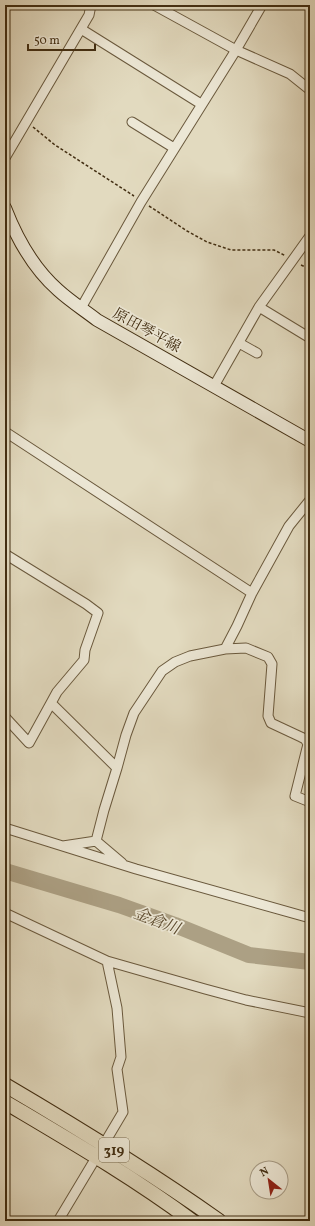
<svg xmlns="http://www.w3.org/2000/svg" width="315" height="1226" viewBox="0 0 315 1226" font-family="Vollkorn,'Noto Serif JP',serif">
  <style>
    .lines { fill: none; stroke-linecap: round; stroke-linejoin: round }
    .river { stroke: #aca084; stroke-width: 16 }
    .minor-casing { stroke: #6a593d; stroke-width: 11 }
    .secondary-casing { stroke: #422e12; stroke-width: 14 }
    .trunk-casing { stroke: #422e12; stroke-width: 16 }
    .path { stroke: #422e12; stroke-width: 1.5; stroke-dasharray: 3 2; stroke-linecap: butt }
    .minor { stroke: #ece7d5; stroke-width: 9 }
    .secondary { stroke: #ece7d5; stroke-width: 12 }
    .trunk { stroke: #e2dabf; stroke-width: 14 }
    .labels { text-anchor: middle; stroke-width: 3.5; stroke-linejoin: round; paint-order: stroke }
    .shield { fill: #ece7d5; stroke: #75664c; stroke-width: 1 }
    .shield-label { font-size: 14px; font-weight: bold; fill: #422e12 }
    .street-label { font-size: 15px; fill: #422e12; stroke: #ece7d5 }
    .water-label { font-size: 16px; font-style: italic; fill: #5c4a2e; stroke: #ece7d5 }
  </style>
  <rect width="100%" height="100%" fill="#e2dabf"/>
  <filter id="stains"><feTurbulence type="fractalNoise" baseFrequency=".005" numOctaves="4"/><feColorMatrix values="0 0 0 0 .2 0 0 0 0 .09 0 0 0 0 .02 0 0 0 .5 -.17"/></filter>
  <radialGradient id="worn" r=".72"><stop offset=".6" stop-color="#630" stop-opacity="0"/><stop offset="1" stop-color="#630" stop-opacity=".3"/></radialGradient>
  <g class="lines">
    <!-- river -->
    <path class="river" d="M 5,871 L 119,905 L 175,925 L 249,955 L 310,962"/>
    <defs>
      <path id="minor" d="M 154,5 L 236,50 L 290,74 L 310,90
        M 81,29 L 201,104
        M 132,122 L 174,148
        M 5,158 L 89,15 L 91,5
        M 259,307 L 310,338
        M 81,308 L 141,202 L 236,50 L 262,5
        M 239,343 L 257,353
        M 214,386 L 259,307 L 310,236
        M 5,436 L 7,433 L 252,593
        M 5,554 L 86,604 L 98,613 L 85,650 L 84,660 L 57,692 L 51,703 L 117,768
        M 225,649 L 237,626 L 252,593 L 289,526 L 310,500
        M 5,717 L 29,743 L 51,703
        M 5,828 L 136,869 L 310,918
        M 96,841 L 104,810 L 117,768 L 126,735 L 134,713 L 162,671 L 175,662 L 190,656 L 225,649 L 246,648 L 268,657 L 272,664 L 268,716 L 271,723 L 301,737 L 305,739 L 308,744 L 295,796 L 310,802
        M 63,846 L 96,841 L 122,863
        M 5,913 L 107,961 L 205,989 L 246,1000 L 310,1013
        M 104,1144 L 123,1112 L 117,1069 L 121,1057 L 117,1008 L 107,961
        M 58,1221 L 97,1156"/>
      <path id="secondary" d="M 5,208 C 17,239 33,268 58,290 C 70,301 84,310 97,320 L 310,441"/>
      <path id="trunk" d="M 5,1085 C 78,1128 150,1172 219,1221
        M 5,1102 C 69,1140 133,1177 192,1221"/>
    </defs>
    <!-- minor casing -->
    <use href="#minor" class="minor-casing"/>
    <!-- secondary casing -->
    <use href="#secondary" class="secondary-casing"/>
    <!-- trunk casing -->
    <use href="#trunk" class="trunk-casing"/>
    <!-- path -->
    <path class="path" d="M 33,127 L 55,145 L 134,196
      M 149,206 L 187,231 L 207,242 L 231,250 L 274,250 L 286,256
      M 301,265 L 310,269"/>
    <!-- minor -->
    <use href="#minor" class="minor"/>
    <!-- secondary -->
    <use href="#secondary" class="secondary"/>
    <!-- trunk -->
    <use href="#trunk" class="trunk"/>
  </g>
  <g class="labels">
    <!-- shield labels -->
    <rect class="shield" x="99" y="1138" width="30" height="24" rx="3"/>
    <g class="shield-label">
      <text x="114" y="1155">319</text>
    </g>
    <!-- street labels -->
    <g class="street-label">
      <text transform="translate(147 330) rotate(29)" y="5">原田琴平線</text>
    </g>
    <!-- water labels -->
    <g class="water-label">
      <text transform="translate(157 920) rotate(21)" y="6">金倉川</text>
    </g>
  </g>
  <!-- margin -->
  <rect width="315" height="1226" fill="none" stroke="#e2dabf" stroke-width="20"/>
  <rect x="6" y="6" width="303" height="1214" fill="none" stroke="#422e12" stroke-width="2"/>
  <rect x="10" y="10" width="295" height="1206" fill="none" stroke="#422e12"/>
  <!-- north arrow -->
  <g transform="translate(269 1180) rotate(330)"><circle r="19" fill="#ece7d5" stroke="#a89d87"/>
  <path d="M0-3L7 15L0 10L-7 15Z" fill="#8f2418"/>
  <text y="-6" font-size="11" font-weight="bold" text-anchor="middle" fill="#422e12">N</text>
  </g>
  <!-- scale -->
  <path d="M28 44v6h67v-6" fill="none" stroke="#422e12" stroke-width="2"/>
  <text x="34" y="44" font-size="12" fill="#422e12" stroke="#ece7d5" stroke-width="3" paint-order="stroke">50 m</text>
  <rect width="100%" height="100%" filter="url(#stains)"/>
  <rect width="100%" height="100%" fill="url(#worn)"/>
</svg>
